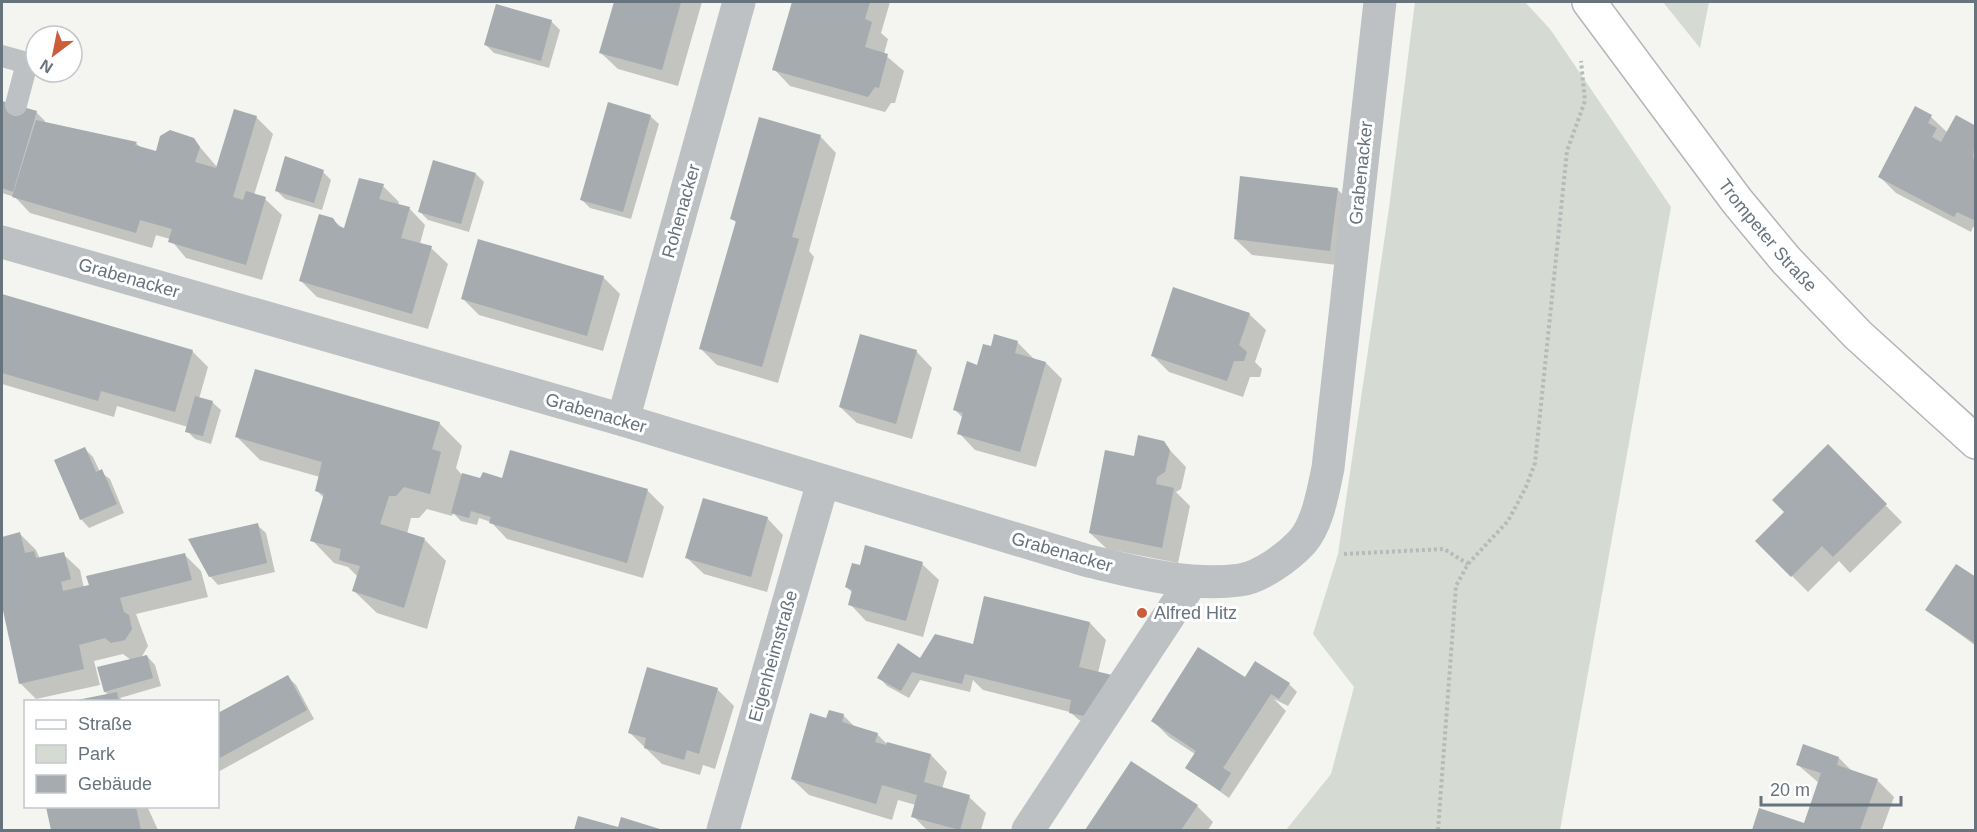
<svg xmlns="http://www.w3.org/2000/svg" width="1977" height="832" viewBox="0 0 1977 832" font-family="Arial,sans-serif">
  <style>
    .green { fill: #d5dad2 }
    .shadow { fill: #0003 }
    .building { fill: #a5abaf }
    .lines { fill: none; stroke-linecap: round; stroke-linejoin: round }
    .secondary-casing { stroke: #b2b6ba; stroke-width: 36 }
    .path { stroke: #b7babb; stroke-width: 4; stroke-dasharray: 3 3; stroke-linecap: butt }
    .lane { stroke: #bec1c3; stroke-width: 22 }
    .street { stroke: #bec1c3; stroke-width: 33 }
    .secondary { stroke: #fff; stroke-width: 33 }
    .poi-dot { fill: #cb5d3a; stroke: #fff; stroke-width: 2 }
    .labels { text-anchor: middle; stroke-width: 6; stroke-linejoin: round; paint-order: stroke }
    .street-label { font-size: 18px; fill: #67737d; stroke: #fff }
    .poi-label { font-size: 18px; fill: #67737d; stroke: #fff; text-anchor: start }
  </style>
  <rect width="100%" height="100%" fill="#f4f4f0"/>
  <!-- green -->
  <path class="green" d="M 1415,2 L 1525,2 L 1550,29 L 1671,207 L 1560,830 L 1286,830 L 1331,774 L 1354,687 L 1313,634 L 1338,554 L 1389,208 Z
    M 1663,2 L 1709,2 L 1700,48 Z"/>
  <!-- shadow -->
  <path class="shadow" d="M 615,2 L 702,2 L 678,86 L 618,69 L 601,53 Z
    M 793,2 L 890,2 L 881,33 L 888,39 L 884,54 L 904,71 L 895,103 L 891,103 L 885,112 L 790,86 L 774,69 Z
    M 551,21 L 560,30 L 549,68 L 494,53 L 486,45 Z
    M 2,102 L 36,112 L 45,121 L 44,123 L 136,143 L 141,148 L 157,153 L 193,139 L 217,167 L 256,117 L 273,134 L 254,195 L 265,199 L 282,215 L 262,280 L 186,258 L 170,239 L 156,235 L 152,248 L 30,213 L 15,197 L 2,193 Z
    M 1916,108 L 1931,117 L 1948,133 L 1976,128 L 1976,228 L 1973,227 L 1971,232 L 1896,193 L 1880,177 Z
    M 650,116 L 659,124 L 631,219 L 590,208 L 582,200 Z
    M 820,136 L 836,153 L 809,251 L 814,257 L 778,383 L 717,365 L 701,349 L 737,223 L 732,219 Z
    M 323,172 L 331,180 L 322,210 L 285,199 L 277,191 Z
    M 476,174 L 484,182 L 469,232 L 428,220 L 420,212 Z
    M 383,186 L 399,202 L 398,205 L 409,208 L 425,225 L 420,244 L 431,248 L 448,264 L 428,329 L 317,297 L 300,280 L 332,219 L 345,230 Z
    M 1337,189 L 1354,205 L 1346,266 L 1252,255 L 1235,239 Z
    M 603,277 L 620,294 L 603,351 L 479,315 L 462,298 Z
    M 2,295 L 192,351 L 208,367 L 199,399 L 212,402 L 221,410 L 211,444 L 195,439 L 187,431 L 188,427 L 117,406 L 114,417 L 2,384 Z
    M 1249,314 L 1266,330 L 1255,362 L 1262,369 L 1260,377 L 1250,377 L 1243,397 L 1169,372 L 1152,355 Z
    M 995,336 L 1018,343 L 1035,360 L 1046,363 L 1062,379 L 1036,467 L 975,450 L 959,433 L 963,418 L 955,410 L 978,366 L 992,348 Z
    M 916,351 L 932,368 L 912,439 L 857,423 L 840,407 Z
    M 439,423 L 462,446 L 456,468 L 462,475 L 481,480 L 503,481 L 511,451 L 648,491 L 664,507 L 643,578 L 507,539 L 491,522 L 479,518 L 477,525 L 461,521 L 453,513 L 452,516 L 427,509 L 419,518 L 411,518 L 407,534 L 424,539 L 446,561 L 427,629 L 377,613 L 354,591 L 358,577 L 348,567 L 334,563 L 312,540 L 324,498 L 316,490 L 320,477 L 260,460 L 237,437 Z
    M 1163,443 L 1186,467 L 1181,489 L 1176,492 L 1190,506 L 1178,563 L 1107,549 L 1090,533 L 1135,458 Z
    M 1828,447 L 1902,522 L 1850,573 L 1839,561 L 1808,592 L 1757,541 L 1786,512 Z
    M 85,449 L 93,457 L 100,472 L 110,479 L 124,513 L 89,528 L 81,519 Z
    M 767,518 L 783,535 L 767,592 L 704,574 L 687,558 Z
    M 257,525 L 266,533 L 275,572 L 218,585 L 210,576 Z
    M 20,534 L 36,550 L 40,559 L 63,554 L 80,570 L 84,588 L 185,555 L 201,571 L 208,597 L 136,614 L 148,646 L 141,658 L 147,656 L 155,665 L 161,686 L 120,698 L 124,702 L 79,702 L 109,695 L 105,692 L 99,668 L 131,660 L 123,654 L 94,661 L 100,685 L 36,699 L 20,683 L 2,602 L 2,539 Z
    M 922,564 L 939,580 L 923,637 L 866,621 L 850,604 L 853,593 L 846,587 L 861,567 Z
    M 1976,579 L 1976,646 L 1927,610 Z
    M 1090,623 L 1106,640 L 1098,673 L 1093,723 L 1079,720 L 1070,712 L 983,690 L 973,680 L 970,692 L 920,680 L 909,698 L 887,686 L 879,677 L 920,660 L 974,646 Z
    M 288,677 L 296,685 L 314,719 L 218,772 L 218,715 Z
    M 1245,679 L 1289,684 L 1297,692 L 1288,706 L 1274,699 L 1286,711 L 1229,798 L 1187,768 L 1195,754 L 1169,737 L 1153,721 Z
    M 718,690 L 734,706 L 715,769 L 703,765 L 700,775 L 662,764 L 629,732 Z
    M 843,715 L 856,728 L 877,734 L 888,745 L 931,755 L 947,772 L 942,789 L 969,797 L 986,813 L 981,830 L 927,830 L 913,816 L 916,805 L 898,800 L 892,820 L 809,795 L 792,779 L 827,720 Z
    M 1839,758 L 1853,772 L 1877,780 L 1894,797 L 1882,830 L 1753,830 L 1760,810 L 1805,825 L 1819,783 L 1798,765 Z
    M 1131,763 L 1197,806 L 1213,822 L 1208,830 L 1087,830 Z
    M 47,806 L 147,806 L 158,830 L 53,830 Z
    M 579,818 L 619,829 L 622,819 L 660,830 L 576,830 Z"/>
  <!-- building -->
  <path class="building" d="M 614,2 L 681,2 L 662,70 L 599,53 Z
    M 792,2 L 870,2 L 865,19 L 872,22 L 865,47 L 888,54 L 879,88 L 875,87 L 868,97 L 772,70 Z
    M 496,4 L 552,20 L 541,61 L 484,45 Z
    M 2,101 L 37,111 L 13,192 L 2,188 Z
    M 608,102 L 651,115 L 623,212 L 580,200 Z
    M 1915,106 L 1932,115 L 1928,123 L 1937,128 L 1932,137 L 1941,142 L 1956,115 L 1976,126 L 1973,158 L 1976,159 L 1976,221 L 1957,212 L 1954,217 L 1878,177 Z
    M 234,109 L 257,116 L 233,197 L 243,200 L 246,191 L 266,197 L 246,265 L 168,242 L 172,229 L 140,220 L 136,233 L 12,197 L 36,120 L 137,142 L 135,145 L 156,151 L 160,136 L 170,130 L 194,138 L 200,147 L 195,162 L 216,168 Z
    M 759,117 L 821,135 L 792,237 L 799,239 L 762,367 L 699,349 L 736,221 L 730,219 Z
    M 285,156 L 324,170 L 314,203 L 275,191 Z
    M 433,160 L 476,173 L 461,224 L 418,212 Z
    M 1240,176 L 1338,188 L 1330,251 L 1234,239 Z
    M 359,178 L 384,184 L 379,199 L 410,207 L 401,238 L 432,246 L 412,314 L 299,281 L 319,214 L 333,218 L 338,226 L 344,228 Z
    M 478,239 L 604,276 L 587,336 L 461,299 Z
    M 1173,287 L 1250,313 L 1239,345 L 1247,352 L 1244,361 L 1234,361 L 1227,381 L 1151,356 Z
    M 2,294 L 193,350 L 175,412 L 101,391 L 98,401 L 2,373 Z
    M 860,334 L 917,350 L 896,424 L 839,407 Z
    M 994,334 L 1018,341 L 1015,353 L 1046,362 L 1020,452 L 957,434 L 963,413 L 953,410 L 967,361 L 977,365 L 983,344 L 991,346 Z
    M 255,369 L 440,422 L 432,449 L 441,452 L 430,494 L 404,487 L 396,496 L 389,496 L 380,524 L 425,538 L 404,608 L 352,591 L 360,566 L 339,560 L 341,549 L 310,541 L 324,494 L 315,491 L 322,462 L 235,437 Z
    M 195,396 L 213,401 L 203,436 L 185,432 Z
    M 1138,435 L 1164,441 L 1170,450 L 1165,472 L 1157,477 L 1156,484 L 1174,488 L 1162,548 L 1089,533 L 1105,450 L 1134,456 Z
    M 1828,444 L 1887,504 L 1833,557 L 1822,546 L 1791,577 L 1755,541 L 1784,512 L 1772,500 Z
    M 85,447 L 96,472 L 102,469 L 117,504 L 80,520 L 54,460 Z
    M 510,450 L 648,489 L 627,563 L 489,523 L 491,517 L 471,511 L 469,518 L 451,513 L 462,473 L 480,478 L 483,472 L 502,478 Z
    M 703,498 L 768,517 L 751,577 L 685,558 Z
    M 258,523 L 267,563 L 209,577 L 188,539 Z
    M 20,532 L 25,553 L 34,551 L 36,558 L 64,552 L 71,579 L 61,582 L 63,591 L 89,585 L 86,576 L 185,553 L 192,580 L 120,598 L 124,612 L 129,615 L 132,629 L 125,640 L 111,643 L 105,638 L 79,645 L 84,669 L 19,684 L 2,606 L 2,537 Z
    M 865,545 L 923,562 L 906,621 L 848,605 L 852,590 L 845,587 L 852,563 L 860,565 Z
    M 1956,564 L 1976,577 L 1976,644 L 1925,610 Z
    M 984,596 L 1090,622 L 1079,667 L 1112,675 L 1084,716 L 1069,713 L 1071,700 L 965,674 L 962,684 L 912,672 L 901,691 L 877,678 L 898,643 L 920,658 L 935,634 L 973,644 Z
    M 1198,647 L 1245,677 L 1255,661 L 1290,683 L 1279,699 L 1271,694 L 1223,768 L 1231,773 L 1220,791 L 1185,768 L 1196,751 L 1151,721 Z
    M 147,655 L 153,678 L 104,692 L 97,667 Z
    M 647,667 L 718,688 L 699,754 L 687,750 L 684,760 L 644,748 L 646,738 L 628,733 Z
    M 288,675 L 307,710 L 218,759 L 218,713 Z
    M 117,692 L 119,702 L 77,702 L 77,700 Z
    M 829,710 L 844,714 L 842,722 L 878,733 L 875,742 L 886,745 L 887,742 L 931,754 L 924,782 L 970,795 L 960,830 L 911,817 L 917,795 L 882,785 L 876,804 L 791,779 L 810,713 L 826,718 Z
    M 1803,744 L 1839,757 L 1837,765 L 1878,779 L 1860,830 L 1752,830 L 1759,808 L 1804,823 L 1821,773 L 1796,765 Z
    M 1131,761 L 1198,805 L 1181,830 L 1085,830 Z
    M 46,807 L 136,807 L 141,830 L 51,830 Z
    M 578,816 L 618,827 L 621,817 L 663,830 L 574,830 Z"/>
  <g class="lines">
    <defs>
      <g id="secondary">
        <path id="s1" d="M 1589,2 L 1737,201 L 1786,260 L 1858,335 L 1976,442"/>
      </g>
    </defs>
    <!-- secondary casing -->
    <use href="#secondary" class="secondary-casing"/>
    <!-- path -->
    <path class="path" d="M 1344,554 L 1444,549 L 1468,564
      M 1438,830 L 1456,586 L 1468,564 L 1508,521 L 1526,487 L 1535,463 L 1567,151 L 1585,101 L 1581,61"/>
    <!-- lane -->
    <path class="lane" d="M 2,56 L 27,63 L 16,105"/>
    <!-- street -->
    <path class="street" d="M 2,242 L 623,420 L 1085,560 C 1135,572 1188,587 1240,580 C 1261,577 1288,557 1302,542 C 1318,524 1323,491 1328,468 L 1380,2
      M 623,420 L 739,2
      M 723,830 L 823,482
      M 1028,830 L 1192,581"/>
    <!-- secondary -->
    <use href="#secondary" class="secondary"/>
  </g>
  <!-- markers -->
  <circle class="poi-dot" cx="1142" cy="613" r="6"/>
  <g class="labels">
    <!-- street labels -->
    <g class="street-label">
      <text transform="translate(1361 173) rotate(-84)" y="6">Grabenacker</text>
      <text transform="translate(681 211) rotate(-74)" y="6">Rohenacker</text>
      <text dy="6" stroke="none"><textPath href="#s1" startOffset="294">Trompeter Straße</textPath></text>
      <text transform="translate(129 278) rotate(16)" y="6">Grabenacker</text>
      <text transform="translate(596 413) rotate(16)" y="6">Grabenacker</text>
      <text transform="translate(1062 552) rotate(16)" y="6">Grabenacker</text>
      <text transform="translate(773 656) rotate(-74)" y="6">Eigenheimstraße</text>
    </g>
    <!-- poi labels -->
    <g class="poi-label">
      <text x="1154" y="619">Alfred Hitz</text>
    </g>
  </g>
  <!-- border -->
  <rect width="1977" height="832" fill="none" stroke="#67737d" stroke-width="6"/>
  <!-- legend -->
  <rect x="24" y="700" width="195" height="108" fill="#ffffff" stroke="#c2c7cb" stroke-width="1.5"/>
  <rect x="36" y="720" width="30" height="9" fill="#ffffff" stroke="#c2c7cb" stroke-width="1.5"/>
  <text x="78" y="730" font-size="18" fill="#67737d">Straße</text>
  <rect x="36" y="745" width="30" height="18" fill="#d5dad2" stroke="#c2c7cb" stroke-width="1.5"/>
  <text x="78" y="760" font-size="18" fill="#67737d">Park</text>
  <rect x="36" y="775" width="30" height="18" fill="#a5abaf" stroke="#c2c7cb" stroke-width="1.5"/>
  <text x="78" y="790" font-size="18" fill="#67737d">Gebäude</text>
  <!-- north arrow -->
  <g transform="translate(54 54) rotate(212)"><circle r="28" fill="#ffffff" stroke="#c2c7cb" stroke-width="1.5"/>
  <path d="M0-4.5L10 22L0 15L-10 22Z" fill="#cb5d3a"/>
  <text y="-9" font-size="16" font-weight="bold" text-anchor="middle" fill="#67737d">N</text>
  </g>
  <!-- scale -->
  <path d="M1761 796v9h140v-9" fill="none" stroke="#67737d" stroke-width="3"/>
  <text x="1770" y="796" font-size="18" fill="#67737d" stroke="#ffffff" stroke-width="4.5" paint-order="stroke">20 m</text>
</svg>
